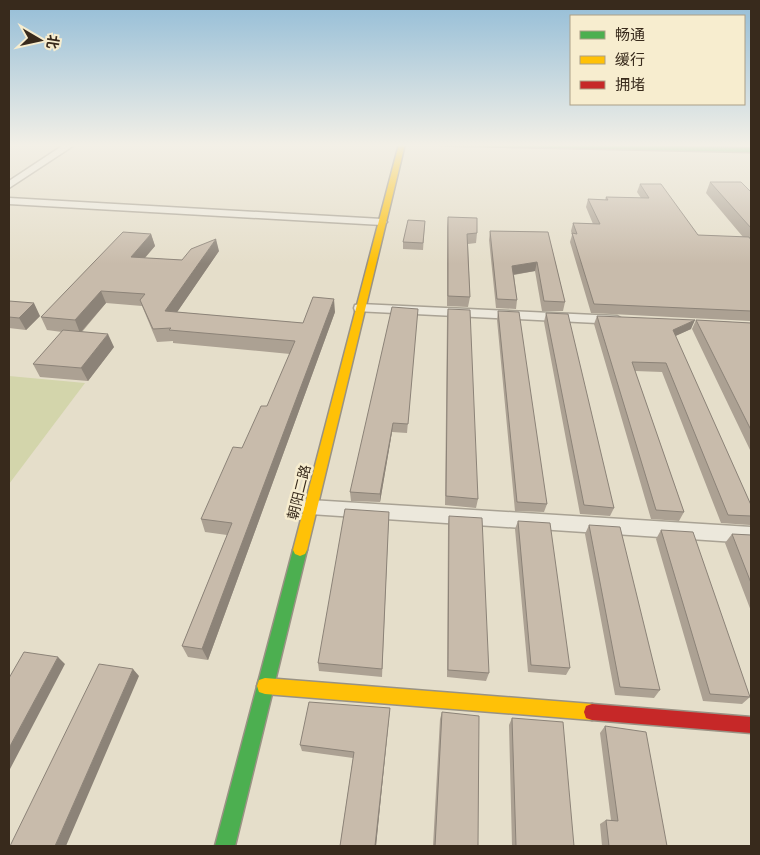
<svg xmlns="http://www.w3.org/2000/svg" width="760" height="855" viewBox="0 0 760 855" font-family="'Playfair Display','Noto Sans SC',serif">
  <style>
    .green { fill: #d3d5ab }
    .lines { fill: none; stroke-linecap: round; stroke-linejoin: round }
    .street-casing { stroke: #a9a294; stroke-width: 3 }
    .fast-casing { stroke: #999284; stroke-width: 3 }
    .slow-casing { stroke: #999284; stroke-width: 3 }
    .jam-casing { stroke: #999284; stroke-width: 3 }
    .street { fill: #ece8dc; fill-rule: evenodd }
    .fast { fill: #4caf50; fill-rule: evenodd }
    .slow { fill: #ffc107; fill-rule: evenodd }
    .jam { fill: #c62828; fill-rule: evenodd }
    .wall { fill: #aca193 }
    .shaded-wall { fill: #8c8378 }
    .building { fill: #c8bbab; stroke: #8c8378 }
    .labels { text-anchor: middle; stroke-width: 5; stroke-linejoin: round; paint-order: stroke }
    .street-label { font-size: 14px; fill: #382a1c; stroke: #f7edcf }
  </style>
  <rect width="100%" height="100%" fill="#e5deca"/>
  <!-- green -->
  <path class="green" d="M 9,376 L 85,383 L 9,484 Z"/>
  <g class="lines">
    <defs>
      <path id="street" d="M 65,144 L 76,144 L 9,188 L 9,181 Z
        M 9,198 L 382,219 L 387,222 L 382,225 L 9,204 Z
        M 360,304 L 617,316 L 624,320 L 617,324 L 355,311 L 354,308 L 355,305 Z
        M 310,500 L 751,527 L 751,543 L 310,514 L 303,512 L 301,507 L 303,502 Z"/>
      <path id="fast" d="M 383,144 L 523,144 L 751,148 L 751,152 Z
        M 300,544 L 305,546 L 307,550 L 235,846 L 215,846 L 293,550 L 295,546 Z"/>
      <path id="slow" d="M 399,144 L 405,144 L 307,550 L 305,554 L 300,556 L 295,554 L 293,550 Z
        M 265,678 L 592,704 L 598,706 L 600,712 L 598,718 L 592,720 L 265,694 L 259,692 L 257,686 L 259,680 Z"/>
      <path id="jam" d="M 592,704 L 751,717 L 751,733 L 592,720 L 586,718 L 584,712 L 586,706 Z"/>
    </defs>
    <!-- street casing -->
    <use href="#street" class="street-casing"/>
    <!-- fast casing -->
    <use href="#fast" class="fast-casing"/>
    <!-- slow casing -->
    <use href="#slow" class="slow-casing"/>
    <!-- jam casing -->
    <use href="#jam" class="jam-casing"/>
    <!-- street -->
    <use href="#street" class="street"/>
    <!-- fast -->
    <use href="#fast" class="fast"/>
    <!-- slow -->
    <use href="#slow" class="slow"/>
    <!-- jam -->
    <use href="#jam" class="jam"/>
  </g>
  <!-- wall -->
  <path class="wall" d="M 710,182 L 751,192 L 751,321 L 591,313 L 570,242 L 572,235 L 571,231 L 573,223 L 593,224 L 586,207 L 588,199 L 605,200 L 606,197 L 641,198 L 637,192 L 640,184 L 698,235 L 743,237 L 706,193 Z
    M 448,217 L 477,233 L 476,243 L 468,244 L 470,297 L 468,307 L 447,306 L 447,227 Z
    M 425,221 L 423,250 L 403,249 L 403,242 Z
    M 490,231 L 548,232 L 565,302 L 563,311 L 542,311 L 535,271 L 514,275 L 517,300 L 516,309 L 496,308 L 489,240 Z
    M 151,234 L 155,246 L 145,258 L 182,260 L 219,251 L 177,312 L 303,323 L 335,312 L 208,660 L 188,657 L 182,646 L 227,535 L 205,532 L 201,519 L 242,448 L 267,406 L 290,354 L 173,343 L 173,341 L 157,342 L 142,306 L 106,303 L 82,332 L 114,347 L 88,381 L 40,377 L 33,364 L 62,332 L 47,330 L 41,317 Z
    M 9,301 L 40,316 L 26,330 L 9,328 Z
    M 448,309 L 478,499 L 476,508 L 445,505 L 447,317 Z
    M 498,311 L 547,504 L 544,512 L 515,511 L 497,320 Z
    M 546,313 L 614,508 L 610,516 L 580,514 L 544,322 Z
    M 597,316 L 691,329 L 675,336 L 751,505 L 751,523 L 750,525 L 721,523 L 662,372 L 635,371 L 684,512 L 679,521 L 651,519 L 594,324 Z
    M 417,317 L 407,433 L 392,432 L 380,502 L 351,501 L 350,492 Z
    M 696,320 L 751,323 L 751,452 L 692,329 Z
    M 389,512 L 382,677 L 319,671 L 318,663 Z
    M 449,516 L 489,673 L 486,681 L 447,677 L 448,525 Z
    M 518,521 L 570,668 L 566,675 L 528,672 L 515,529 Z
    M 589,525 L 660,690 L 654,698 L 615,695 L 585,534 Z
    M 661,530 L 750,697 L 742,704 L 703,701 L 656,539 Z
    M 732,534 L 751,535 L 751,611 L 725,543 Z
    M 390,708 L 376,846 L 340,846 L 353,758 L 302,751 L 300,745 Z
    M 442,712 L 478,846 L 433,846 L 440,719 Z
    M 512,718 L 574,846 L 512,846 L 509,725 Z
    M 605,726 L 667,846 L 602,846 L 600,824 L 606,820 L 611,820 L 600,733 Z"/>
  <!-- shaded-wall -->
  <path class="shaded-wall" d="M 151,234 L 155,246 L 135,269 L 131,257 Z
    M 216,239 L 219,251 L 169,324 L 165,311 Z
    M 537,262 L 535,271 L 511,275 L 512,266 Z
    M 101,291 L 106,303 L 80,333 L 75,320 Z
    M 334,299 L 335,312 L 208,660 L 202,649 Z
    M 34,303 L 40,316 L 26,330 L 19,318 Z
    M 695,320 L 691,329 L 669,339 L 673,330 Z
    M 108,334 L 114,347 L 88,381 L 81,368 Z
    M 393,423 L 392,432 L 380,502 L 380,494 Z
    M 58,657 L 65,664 L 9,771 L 9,748 Z
    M 133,669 L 139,676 L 66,846 L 55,846 Z
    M 390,708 L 376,846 L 375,846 Z"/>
  <!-- building -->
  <path class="building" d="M 710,182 L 741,182 L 751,192 L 751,228 Z
    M 640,184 L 661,184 L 698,235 L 749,237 L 751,240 L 751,311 L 594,304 L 572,233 L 577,234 L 573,223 L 600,224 L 588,199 L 608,200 L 606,197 L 649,198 Z
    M 448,217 L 477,218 L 477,233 L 467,234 L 470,297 L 448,296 Z
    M 408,220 L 425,221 L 423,243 L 403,242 Z
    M 490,231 L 548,232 L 565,302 L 544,301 L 537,262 L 512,266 L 517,300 L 497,299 Z
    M 123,232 L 151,234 L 131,257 L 182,260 L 191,249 L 216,239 L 165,311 L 303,323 L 313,297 L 334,299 L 202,649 L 182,646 L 232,523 L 201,519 L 233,447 L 242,448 L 261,406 L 267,406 L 295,341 L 169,330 L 171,328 L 153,329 L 140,300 L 145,294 L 101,291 L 75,320 L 41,317 Z
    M 9,301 L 34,303 L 19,318 L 9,317 Z
    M 392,307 L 418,309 L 408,424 L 393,423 L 380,494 L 350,492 Z
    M 448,309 L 470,310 L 478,499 L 446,496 Z
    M 498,311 L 519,312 L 547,504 L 517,502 Z
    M 546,313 L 568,314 L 614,508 L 584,505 Z
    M 597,316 L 695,320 L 673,330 L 751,505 L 751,516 L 728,515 L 666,363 L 632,362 L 684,512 L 656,510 Z
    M 696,320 L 751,323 L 751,430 Z
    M 63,330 L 108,334 L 81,368 L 33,364 Z
    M 345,509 L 389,512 L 382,669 L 318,663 Z
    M 449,516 L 482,518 L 489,673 L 448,670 Z
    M 518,521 L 550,523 L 570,668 L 531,665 Z
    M 589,525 L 620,527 L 660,690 L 620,687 Z
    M 661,530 L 693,532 L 750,697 L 710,694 Z
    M 732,534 L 751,535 L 751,583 Z
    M 24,652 L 58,657 L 9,748 L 9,678 Z
    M 99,664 L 133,669 L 55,846 L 10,846 Z
    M 309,702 L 390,708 L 375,846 L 340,846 L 354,752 L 300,745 Z
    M 442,712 L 479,716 L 478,846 L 435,846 Z
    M 512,718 L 563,722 L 574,846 L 516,846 Z
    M 605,726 L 646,732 L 667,846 L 609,846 L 606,820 L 618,821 Z"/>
  <!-- sky -->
  <linearGradient id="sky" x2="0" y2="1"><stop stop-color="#94bdd7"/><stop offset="0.55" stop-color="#f3f0e7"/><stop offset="1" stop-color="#f3f0e7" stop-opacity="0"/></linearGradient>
  <rect width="760" height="264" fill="url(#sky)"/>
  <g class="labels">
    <!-- street labels -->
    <g class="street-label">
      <text transform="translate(299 492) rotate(-76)" y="5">朝阳二路</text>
    </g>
  </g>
  <!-- border -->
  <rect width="760" height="855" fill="none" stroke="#382a1c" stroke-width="20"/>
  <!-- legend -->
  <rect x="570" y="15" width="175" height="90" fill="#f7edcf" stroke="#ab9f87"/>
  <rect x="580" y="31" width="25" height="8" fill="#4caf50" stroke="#ab9f87"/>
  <text x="615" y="40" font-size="15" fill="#382a1c">畅通</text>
  <rect x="580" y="56" width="25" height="8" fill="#ffc107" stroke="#ab9f87"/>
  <text x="615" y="65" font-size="15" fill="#382a1c">缓行</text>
  <rect x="580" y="81" width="25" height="8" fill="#c62828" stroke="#ab9f87"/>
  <text x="615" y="90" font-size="15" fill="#382a1c">拥堵</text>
  <!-- north arrow -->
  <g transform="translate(40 40) rotate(99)" stroke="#f7edcf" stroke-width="4" paint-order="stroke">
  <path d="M0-4L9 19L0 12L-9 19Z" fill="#382a1c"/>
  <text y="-8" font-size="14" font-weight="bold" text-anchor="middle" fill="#382a1c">北</text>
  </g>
</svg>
